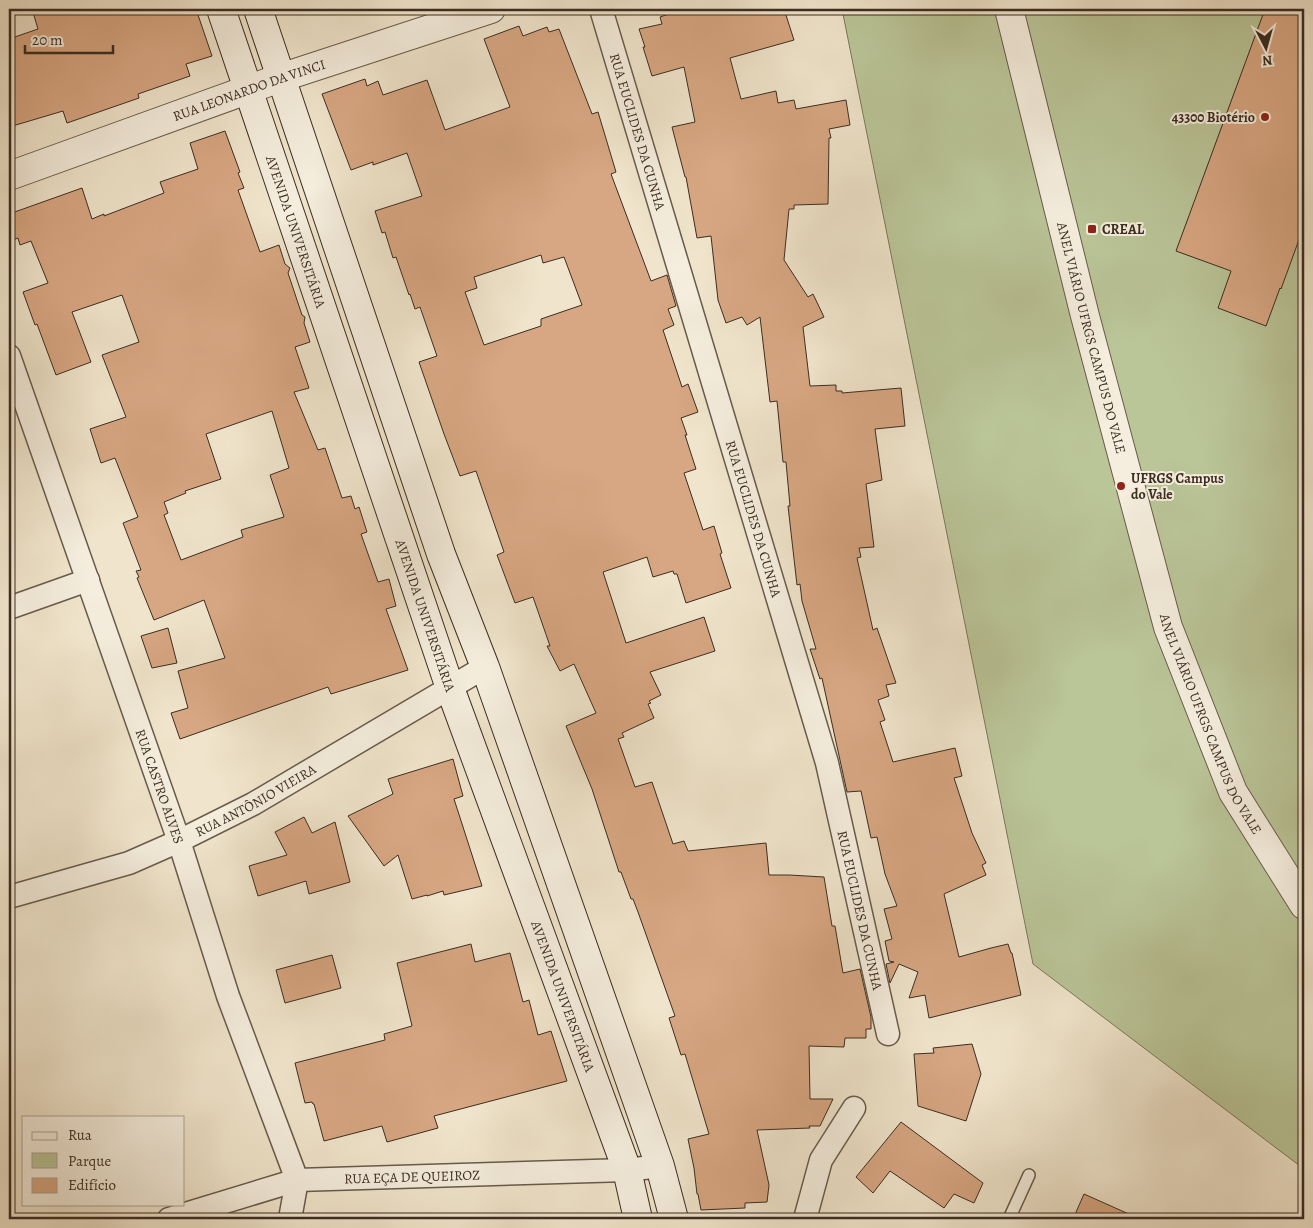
<svg xmlns="http://www.w3.org/2000/svg" width="1313" height="1228" viewBox="0 0 1313 1228" font-family="Alegreya,serif">
  <style>
    .green { fill: #bac598; stroke: #7a795d }
    .building { fill: #d7a682; stroke: #3b2d22; fill-rule: evenodd }
    .lines { fill: none; stroke-linecap: round; stroke-linejoin: round }
    .service-casing { stroke: #685b4c; stroke-width: 14 }
    .minor-casing { stroke: #685b4c; stroke-width: 25 }
    .tertiary-casing { stroke: #685b4c; stroke-width: 30 }
    .secondary-casing { stroke: #3b2d22; stroke-width: 30 }
    .service { stroke: #f5eede; stroke-width: 11 }
    .minor { stroke: #f5eede; stroke-width: 22 }
    .tertiary { stroke: #f5eede; stroke-width: 28 }
    .secondary { stroke: #f5eede; stroke-width: 28 }
    .poi-dot { fill: #8f2418; stroke: #f5eede; stroke-width: 2 }
    .labels { text-anchor: middle; stroke-width: 4; stroke-linejoin: round; paint-order: stroke }
    .street-label { font-size: 14px; fill: #3b2d22; stroke: #f5eede }
    .poi-label { font-size: 14px; font-weight: bold; fill: #3b2d22; stroke: #f5eede; text-anchor: start }
  </style>
  <rect width="100%" height="100%" fill="#f0e5cc"/>
  <filter id="stains"><feTurbulence type="fractalNoise" baseFrequency=".004" numOctaves="4"/><feColorMatrix values="0 0 0 0 .2 0 0 0 0 .09 0 0 0 0 .02 0 0 0 .5 -.17"/></filter>
  <radialGradient id="worn" r=".72"><stop offset=".6" stop-color="#630" stop-opacity="0"/><stop offset="1" stop-color="#630" stop-opacity=".3"/></radialGradient>
  <!-- green -->
  <path class="green" d="M 842,9 L 1304,9 L 1304,1169 L 1033,964 Z"/>
  <!-- building -->
  <path class="building" d="M 32,9 L 196,9 L 212,56 L 186,64 L 190,76 L 138,94 L 139,98 L 67,123 L 63,111 L 9,127 L 9,39 L 38,29 Z
    M 683,9 L 784,9 L 794,40 L 730,58 L 741,99 L 776,91 L 778,103 L 794,100 L 796,109 L 846,100 L 850,125 L 829,129 L 831,138 L 829,138 L 828,204 L 794,205 L 794,209 L 789,209 L 784,260 L 808,297 L 813,294 L 824,317 L 803,327 L 810,386 L 836,385 L 836,391 L 842,391 L 842,393 L 901,388 L 905,426 L 875,429 L 882,480 L 866,484 L 874,547 L 859,548 L 861,557 L 857,558 L 873,630 L 877,628 L 896,683 L 886,685 L 889,696 L 878,700 L 885,720 L 880,722 L 893,762 L 955,748 L 962,776 L 954,778 L 972,833 L 986,863 L 982,865 L 986,875 L 944,894 L 959,957 L 991,948 L 1008,944 L 1011,953 L 1012,953 L 1021,995 L 929,1018 L 925,995 L 909,998 L 918,972 L 899,964 L 890,983 L 886,964 L 894,962 L 889,961 L 885,941 L 892,939 L 884,909 L 897,906 L 885,874 L 877,837 L 871,838 L 861,791 L 847,792 L 822,678 L 820,679 L 810,649 L 816,649 L 802,601 L 800,584 L 797,585 L 788,506 L 790,506 L 786,462 L 783,462 L 777,401 L 770,402 L 760,317 L 747,325 L 742,317 L 726,323 L 718,300 L 711,236 L 697,238 L 686,177 L 685,177 L 672,127 L 695,122 L 684,67 L 652,76 L 643,47 L 645,47 L 639,29 L 662,24 L 660,17 Z
    M 1265,9 L 1304,9 L 1304,226 L 1281,289 L 1280,288 L 1266,326 L 1218,308 L 1231,271 L 1176,251 Z
    M 519,26 L 523,36 L 547,27 L 549,32 L 559,29 L 592,114 L 598,112 L 616,172 L 611,174 L 651,281 L 667,275 L 676,306 L 668,309 L 674,325 L 663,330 L 682,387 L 688,384 L 698,412 L 681,418 L 687,435 L 685,435 L 696,469 L 684,473 L 703,530 L 714,526 L 722,553 L 720,554 L 731,588 L 686,603 L 677,574 L 674,574 L 673,571 L 653,577 L 647,557 L 603,572 L 626,643 L 704,617 L 715,651 L 650,672 L 661,695 L 649,701 L 651,703 L 648,704 L 654,718 L 622,733 L 624,737 L 618,739 L 635,787 L 652,782 L 673,844 L 684,841 L 688,851 L 766,843 L 769,875 L 789,875 L 824,877 L 832,926 L 835,926 L 843,973 L 860,969 L 871,1017 L 871,1029 L 866,1029 L 866,1038 L 845,1038 L 844,1047 L 809,1046 L 810,1099 L 833,1099 L 820,1126 L 809,1126 L 810,1128 L 757,1130 L 769,1185 L 767,1202 L 745,1203 L 745,1208 L 701,1210 L 698,1194 L 697,1194 L 694,1168 L 688,1139 L 709,1134 L 685,1054 L 681,1055 L 669,1018 L 675,1016 L 638,912 L 633,899 L 631,899 L 621,872 L 619,872 L 592,789 L 566,726 L 596,713 L 574,664 L 560,671 L 547,646 L 550,646 L 533,597 L 515,603 L 497,555 L 504,552 L 476,471 L 460,476 L 444,434 L 419,362 L 437,356 L 420,307 L 415,309 L 410,294 L 409,295 L 396,257 L 393,258 L 385,232 L 382,233 L 375,211 L 422,196 L 407,153 L 373,165 L 373,162 L 351,170 L 322,94 L 365,79 L 367,86 L 378,81 L 383,95 L 427,80 L 445,130 L 510,107 L 484,39 ZM 541,255 L 543,263 L 564,257 L 582,305 L 541,319 L 541,326 L 484,345 L 465,292 L 477,288 L 474,277 Z
    M 225,131 L 240,172 L 238,173 L 244,188 L 238,190 L 260,252 L 279,245 L 285,264 L 290,268 L 288,273 L 302,315 L 305,317 L 304,323 L 310,342 L 295,347 L 309,388 L 294,392 L 318,450 L 325,448 L 342,498 L 351,496 L 355,509 L 359,507 L 367,532 L 361,534 L 378,582 L 389,579 L 396,606 L 386,609 L 408,670 L 331,694 L 328,687 L 180,739 L 171,713 L 188,708 L 178,671 L 225,658 L 204,600 L 154,620 L 137,578 L 139,577 L 136,571 L 141,570 L 123,523 L 138,517 L 115,458 L 101,463 L 90,429 L 126,417 L 102,355 L 139,342 L 122,295 L 72,312 L 91,362 L 56,375 L 37,324 L 35,325 L 23,292 L 48,283 L 31,241 L 20,245 L 18,238 L 9,242 L 9,214 L 82,188 L 92,219 L 104,214 L 104,216 L 164,193 L 160,182 L 198,169 L 190,143 ZM 272,411 L 289,468 L 270,475 L 284,517 L 241,530 L 243,537 L 181,560 L 164,515 L 168,513 L 164,502 L 186,493 L 185,491 L 221,479 L 206,434 Z
    M 168,628 L 177,663 L 152,668 L 141,636 Z
    M 453,759 L 463,796 L 454,799 L 482,886 L 444,895 L 443,891 L 427,896 L 427,895 L 412,899 L 398,855 L 384,866 L 348,816 L 393,794 L 388,779 Z
    M 304,817 L 312,833 L 335,822 L 350,882 L 309,894 L 306,881 L 258,896 L 249,866 L 287,855 L 275,832 Z
    M 471,944 L 475,962 L 510,953 L 523,1002 L 529,1000 L 538,1035 L 551,1031 L 567,1081 L 434,1116 L 438,1128 L 387,1142 L 382,1126 L 324,1141 L 314,1104 L 313,1104 L 312,1102 L 305,1103 L 295,1063 L 385,1040 L 384,1034 L 412,1026 L 397,963 Z
    M 332,955 L 341,988 L 285,1003 L 276,970 Z
    M 972,1044 L 981,1074 L 966,1121 L 918,1106 L 914,1054 L 934,1053 L 933,1048 Z
    M 901,1122 L 983,1183 L 974,1203 L 954,1194 L 944,1208 L 890,1171 L 873,1193 L 856,1177 Z
    M 1084,1194 L 1140,1219 L 1073,1219 Z"/>
  <g class="lines">
    <defs>
      <path id="service" d="M 1009,1219 L 1029,1175"/>
      <g id="minor">
        <path id="s1" d="M 601,9 L 827,763 L 888,1034"/>
        <path id="s2" d="M 9,356 L 179,841 L 228,996 L 297,1180 L 290,1219"/>
        <path d="M 9,608 L 88,580"/>
        <path id="s3" d="M 9,897 L 129,863 L 179,841 L 253,804 L 485,667"/>
        <path id="s4" d="M 169,1219 L 297,1180 L 627,1170 L 660,1166"/>
        <path d="M 805,1219 L 821,1160 L 854,1108"/>
      </g>
      <g id="tertiary">
        <path id="s5" d="M 1009,9 L 1085,316 L 1168,627 L 1233,792 L 1304,905"/>
        <path id="s6" d="M 9,176 L 280,78 L 491,9"/>
      </g>
      <g id="secondary">
        <path id="s7" d="M 221,9 L 450,688 L 627,1170 L 638,1219"/>
        <path d="M 258,9 L 441,554 L 485,667 L 660,1166 L 674,1219"/>
      </g>
    </defs>
    <!-- service casing -->
    <use href="#service" class="service-casing"/>
    <!-- minor casing -->
    <use href="#minor" class="minor-casing"/>
    <!-- tertiary casing -->
    <use href="#tertiary" class="tertiary-casing"/>
    <!-- secondary casing -->
    <use href="#secondary" class="secondary-casing"/>
    <!-- service -->
    <use href="#service" class="service"/>
    <!-- minor -->
    <use href="#minor" class="minor"/>
    <!-- tertiary -->
    <use href="#tertiary" class="tertiary"/>
    <!-- secondary -->
    <use href="#secondary" class="secondary"/>
  </g>
  <!-- markers -->
  <g class="poi-dot">
    <circle cx="1265" cy="117" r="5"/>
    <rect x="1087" y="224" width="10" height="10" rx="2.5"/>
    <circle cx="1121" cy="486" r="5"/>
  </g>
  <g class="labels">
    <!-- street labels -->
    <g class="street-label">
      <text dy="5" stroke="none"><textPath href="#s6" startOffset="255">RUA LEONARDO DA VINCI</textPath></text>
      <text dy="5" stroke="none"><textPath href="#s1" startOffset="128">RUA EUCLIDES DA CUNHA</textPath></text>
      <text dy="5" stroke="none"><textPath href="#s7" startOffset="235">AVENIDA UNIVERSITÁRIA</textPath></text>
      <text dy="5" stroke="none"><textPath href="#s5" startOffset="339">ANEL VIÁRIO UFRGS CAMPUS DO VALE</textPath></text>
      <text dy="5" stroke="none"><textPath href="#s1" startOffset="532">RUA EUCLIDES DA CUNHA</textPath></text>
      <text dy="5" stroke="none"><textPath href="#s7" startOffset="640">AVENIDA UNIVERSITÁRIA</textPath></text>
      <text dy="5" stroke="none"><textPath href="#s5" startOffset="744">ANEL VIÁRIO UFRGS CAMPUS DO VALE</textPath></text>
      <text dy="5" stroke="none"><textPath href="#s2" startOffset="456">RUA CASTRO ALVES</textPath></text>
      <text dy="5" stroke="none"><textPath href="#s3" startOffset="266">RUA ANTÔNIO VIEIRA</textPath></text>
      <text dy="5" stroke="none"><textPath href="#s1" startOffset="938">RUA EUCLIDES DA CUNHA</textPath></text>
      <text dy="5" stroke="none"><textPath href="#s7" startOffset="1045">AVENIDA UNIVERSITÁRIA</textPath></text>
      <text dy="5" stroke="none"><textPath href="#s4" startOffset="249">RUA EÇA DE QUEIROZ</textPath></text>
    </g>
    <!-- poi labels -->
    <g class="poi-label">
      <text x="1255" y="122" text-anchor="end">43300 Biotério</text>
      <text x="1102" y="234">CREAL</text>
      <text x="1131" y="483">UFRGS Campus<tspan x="1131" dy="16">do Vale</tspan></text>
    </g>
  </g>
  <!-- margin -->
  <rect width="1313" height="1228" fill="none" stroke="#f0e5cc" stroke-width="30"/>
  <rect x="10" y="10" width="1293" height="1208" fill="none" stroke="#3b2d22" stroke-width="2.5"/>
  <rect x="15" y="15" width="1283" height="1198" fill="none" stroke="#3b2d22"/>
  <!-- legend -->
  <rect x="22" y="1116" width="162" height="90" fill="#f5eede" stroke="#aba193"/>
  <rect x="32" y="1132" width="25" height="8" fill="#f5eede" stroke="#aba193"/>
  <text x="68" y="1140" font-size="15" fill="#3b2d22">Rua</text>
  <rect x="32" y="1153" width="25" height="15" fill="#bac598" stroke="#aba193"/>
  <text x="68" y="1166" font-size="15" fill="#3b2d22">Parque</text>
  <rect x="32" y="1178" width="25" height="15" fill="#d7a682" stroke="#aba193"/>
  <text x="68" y="1190" font-size="15" fill="#3b2d22">Edifício</text>
  <!-- north arrow -->
  <g transform="translate(1266 48) rotate(174)" stroke="#f5eede" stroke-width="4" paint-order="stroke">
  <path d="M0-4L9 19L0 12L-9 19Z" fill="#3b2d22"/>
  <text y="-8" font-size="14" font-weight="bold" text-anchor="middle" fill="#3b2d22">N</text>
  </g>
  <!-- scale -->
  <path d="M25 45v8h88v-8" fill="none" stroke="#3b2d22" stroke-width="2.5"/>
  <text x="32" y="45" font-size="15" fill="#3b2d22" stroke="#f5eede" stroke-width="4" paint-order="stroke">20 m</text>
  <rect width="100%" height="100%" filter="url(#stains)"/>
  <rect width="100%" height="100%" fill="url(#worn)"/>
</svg>
